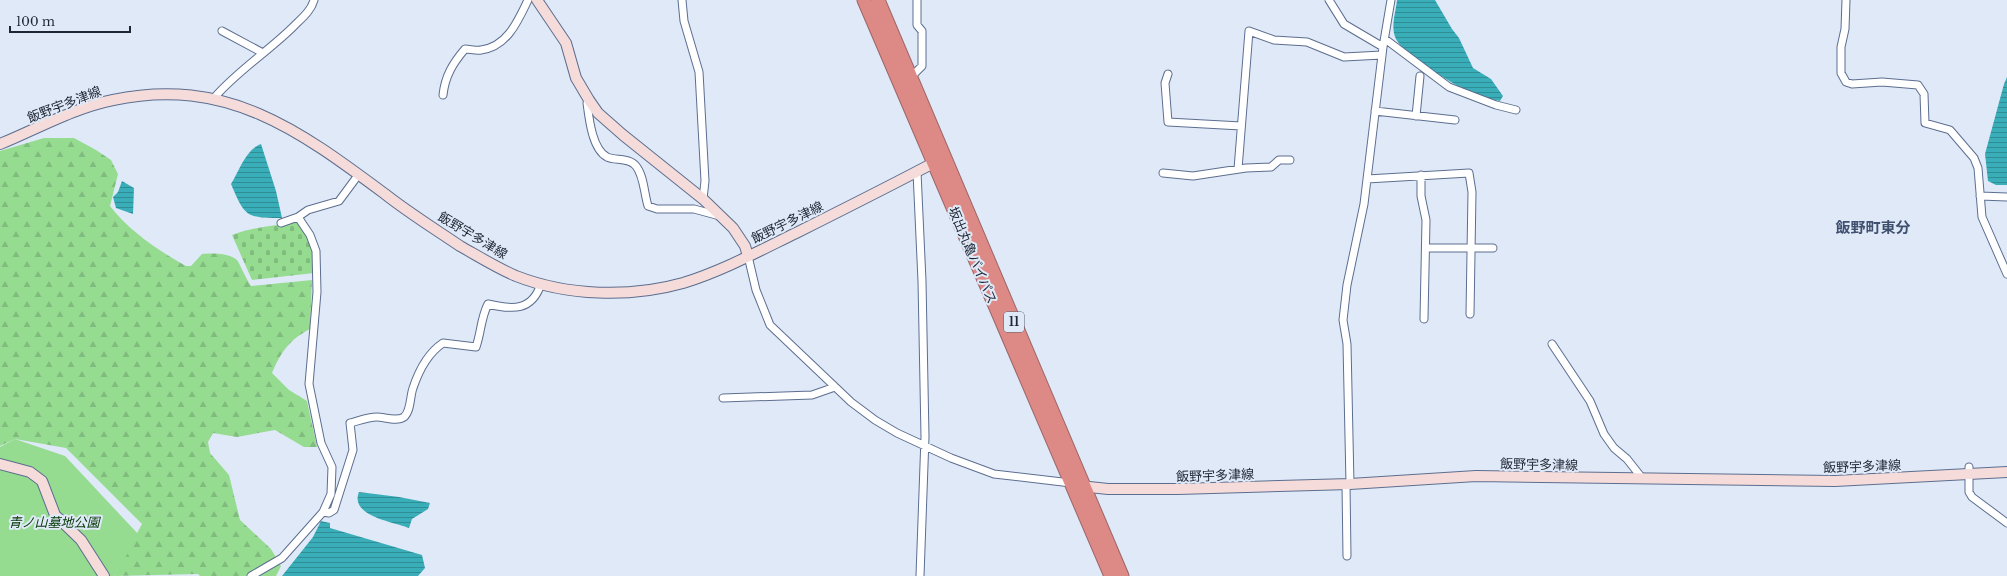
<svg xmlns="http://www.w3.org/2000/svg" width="2007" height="576" viewBox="0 0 2007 576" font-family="'Libre Baskerville','Noto Sans JP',serif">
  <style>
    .forest { fill: url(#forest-firs) }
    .cemetery { fill: url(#cemetery-stones) }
    .park { fill: #95db90 }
    .water { fill: url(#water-rules) }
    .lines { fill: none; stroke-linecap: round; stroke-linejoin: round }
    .street-casing { stroke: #5c6e8f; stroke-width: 9 }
    .secondary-casing { stroke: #5c6e8f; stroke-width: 12 }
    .highway-casing { stroke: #9a6668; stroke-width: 15 }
    .street { stroke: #fff; stroke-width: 7 }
    .secondary { stroke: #f5dcda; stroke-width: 10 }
    .highway { stroke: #dd8985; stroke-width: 13 }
    .labels { text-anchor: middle; stroke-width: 4; stroke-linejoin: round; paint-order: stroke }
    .shield { fill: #e0e9f8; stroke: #58606e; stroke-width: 1 }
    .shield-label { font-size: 12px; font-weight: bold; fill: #1e2633 }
    .street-label { font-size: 13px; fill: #1e2633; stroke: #e0e9f8 }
    .park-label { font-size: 13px; font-style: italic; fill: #033703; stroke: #e0e9f8 }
    .quarter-label { font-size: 15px; font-weight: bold; fill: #405170; stroke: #e0e9f8 }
  </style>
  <defs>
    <pattern id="forest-firs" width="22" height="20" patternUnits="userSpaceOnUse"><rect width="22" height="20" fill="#95db90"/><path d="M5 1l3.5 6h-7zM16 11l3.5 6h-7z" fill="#80bc7d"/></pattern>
    <pattern id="cemetery-stones" width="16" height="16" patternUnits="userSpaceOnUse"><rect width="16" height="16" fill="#95db90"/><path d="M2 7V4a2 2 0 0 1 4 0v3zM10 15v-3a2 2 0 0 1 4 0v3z" fill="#80bc7d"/></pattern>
    <pattern id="water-rules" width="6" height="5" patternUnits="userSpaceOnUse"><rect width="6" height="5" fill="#39aeb8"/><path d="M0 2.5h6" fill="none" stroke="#2f8d96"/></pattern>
  </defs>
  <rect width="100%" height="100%" fill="#e0e9f8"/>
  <!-- forest -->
  <path class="forest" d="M 44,138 L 74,138 L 96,150 L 111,160 L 118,174 L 110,206 C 129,231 159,251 186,266 L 191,266 L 202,254 C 212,253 229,253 237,260 C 240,264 246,279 251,286 L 312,280 L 310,329 C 289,340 281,352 272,373 L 289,390 L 307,401 L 317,447 L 304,447 L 275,430 L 237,437 L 213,433 L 208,442 L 210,453 L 229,475 L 240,520 L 271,549 L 281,566 L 276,576 L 200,576 L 198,574 L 114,576 L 142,524 L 66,448 L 15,439 L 0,446 L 0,151 Z"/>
  <!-- cemetery -->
  <path class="cemetery" d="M 297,221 C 311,242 313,248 314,273 L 252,280 L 232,235 C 254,226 275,227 297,221 Z"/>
  <!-- park -->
  <path class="park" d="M 15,439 L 65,456 L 139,535 L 114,576 L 0,576 L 0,447 Z"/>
  <!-- water -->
  <path class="water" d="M 1397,0 L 1435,0 L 1452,29 L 1459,38 L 1473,68 L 1491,79 L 1503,96 L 1500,101 C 1468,95 1441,77 1416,58 C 1409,52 1400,47 1396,39 C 1390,27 1396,12 1397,0 Z
    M 2007,77 L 2007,185 L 1996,185 L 1988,181 L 1985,154 L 2004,84 Z
    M 261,144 L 276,191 L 282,218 C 246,218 245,217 231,184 C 239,171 246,149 261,144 Z
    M 122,181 L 134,188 L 133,214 L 116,208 L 113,197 L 118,192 Z
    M 359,492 L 399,497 L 430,503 L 428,509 L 412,519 L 409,528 C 394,522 349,516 359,492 Z
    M 321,521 L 330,523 L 330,528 L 422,555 L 425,568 L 418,576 L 282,576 L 313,537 Z"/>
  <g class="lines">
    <defs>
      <path id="street" d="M 682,0 L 684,21 L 699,72 L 705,181 L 703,199
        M 1329,0 L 1344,24 L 1383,47
        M 1846,0 L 1845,29 L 1841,47 L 1841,73 L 1846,82 L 1852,84 L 1882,82 L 1918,85 L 1924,94 L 1925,123 L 1950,130 L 1974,158 L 1978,168 L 1982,217 L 2007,274
        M 222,31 L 263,53
        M 1385,39 L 1449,87 L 1496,105 L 1516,110
        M 1168,74 L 1165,83 L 1168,122 L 1241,126
        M 911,77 L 922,66 L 922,31 L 917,25 L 917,0
        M 443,95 C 445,76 453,63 465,49 C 470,49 476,51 481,50 C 507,47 518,21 528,0
        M 214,98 C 237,71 269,51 294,26 C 302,18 311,11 314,0
        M 589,100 L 587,103 C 589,118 592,149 607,157 C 615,161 629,157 636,166 C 644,176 644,193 648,206 L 657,209 L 694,209 L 720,216
        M 1375,111 L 1455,120
        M 1416,116 L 1420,76
        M 1238,169 L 1249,31 L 1274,40 L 1307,42 L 1344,57 L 1382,55
        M 917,172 L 922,281 L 925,437 L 920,576
        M 1163,173 L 1193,176 L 1246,168 L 1271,167 L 1279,160 L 1290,160
        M 1421,175 L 1421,196 L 1426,220 L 1424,319
        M 1367,179 L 1469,173 L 1472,192 L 1470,314
        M 1980,196 L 2007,197
        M 281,223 L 298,217 L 308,210 L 339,201 L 359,174
        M 1426,248 L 1493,248
        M 748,256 L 756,290 L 770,325 L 851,402 L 875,420 L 897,433 L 951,458 L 994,474 L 1071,483
        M 1552,344 L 1590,401 L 1604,434 L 1614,448 L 1627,459 L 1642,478
        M 723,398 L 812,395 L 835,387
        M 1969,467 L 1969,492 L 1972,497 L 2007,523
        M 1346,484 L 1347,556
        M 1350,484 L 1347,344 L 1343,320 L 1347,285 L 1364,204 L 1383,47 L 1391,0
        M 323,512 L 329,513 L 334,510 L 353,450 L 350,423 C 358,421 368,417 377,417 C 384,417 397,422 404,417 C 411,411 410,396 413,388 C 419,370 428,353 443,343 L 476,347 C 481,333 481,317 488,304 C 513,310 532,311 541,284
        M 251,576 L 282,558 L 323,512 L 331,494 L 332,467 L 321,443 L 309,384 L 317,292 L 316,251 L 310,235 L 298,217"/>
      <path id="secondary" d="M 537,0 L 566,43 L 576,78 L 589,100 L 598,113 L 623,135 L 703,199 L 733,228 L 745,246 L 748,256
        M 0,144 C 37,129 73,108 113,100 C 226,76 299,130 385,194 C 409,213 435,229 460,246 C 478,256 497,268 516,276 C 567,296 630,298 683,283 C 722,271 759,251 796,233 C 844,209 892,185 939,160
        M 0,464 L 30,472 L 42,481 L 55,515 L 81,540 L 104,576
        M 1080,486 L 1108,489 L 1178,489 L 1350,484 L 1476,476 L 1835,481 L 2007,472"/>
      <path id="highway" d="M 864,0 L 1111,576
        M 878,0 L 1122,576"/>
    </defs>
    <!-- street casing -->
    <use href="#street" class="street-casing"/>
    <!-- secondary casing -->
    <use href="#secondary" class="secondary-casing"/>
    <!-- highway casing -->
    <use href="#highway" class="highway-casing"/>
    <!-- street -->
    <use href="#street" class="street"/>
    <!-- secondary -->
    <use href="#secondary" class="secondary"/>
    <!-- highway -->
    <use href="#highway" class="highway"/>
  </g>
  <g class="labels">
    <!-- shield labels -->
    <rect class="shield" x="1004" y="312" width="20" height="20" rx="3"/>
    <g class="shield-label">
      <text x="1014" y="326">11</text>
    </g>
    <!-- street labels -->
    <g class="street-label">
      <text transform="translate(64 104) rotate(-21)" y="5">飯野宇多津線</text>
      <text transform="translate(787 222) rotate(-26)" y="5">飯野宇多津線</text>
      <text transform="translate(473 235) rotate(31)" y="5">飯野宇多津線</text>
      <text transform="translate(973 255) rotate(67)" y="5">坂出丸亀バイパス</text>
      <text transform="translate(1539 464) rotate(1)" y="5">飯野宇多津線</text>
      <text transform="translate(1862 466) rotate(-2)" y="5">飯野宇多津線</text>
      <text transform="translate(1215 475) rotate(-2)" y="5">飯野宇多津線</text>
    </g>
    <!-- park labels -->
    <g class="park-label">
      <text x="54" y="527">青ノ山墓地公園</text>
    </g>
    <!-- quarter labels -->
    <g class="quarter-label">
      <text x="1873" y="233">飯野町東分</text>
    </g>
  </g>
  <!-- scale -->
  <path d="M10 26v6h120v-6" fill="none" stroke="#1e2633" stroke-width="2"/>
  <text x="16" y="26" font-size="12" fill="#1e2633" stroke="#e0e9f8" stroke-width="3" paint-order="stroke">100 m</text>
</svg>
